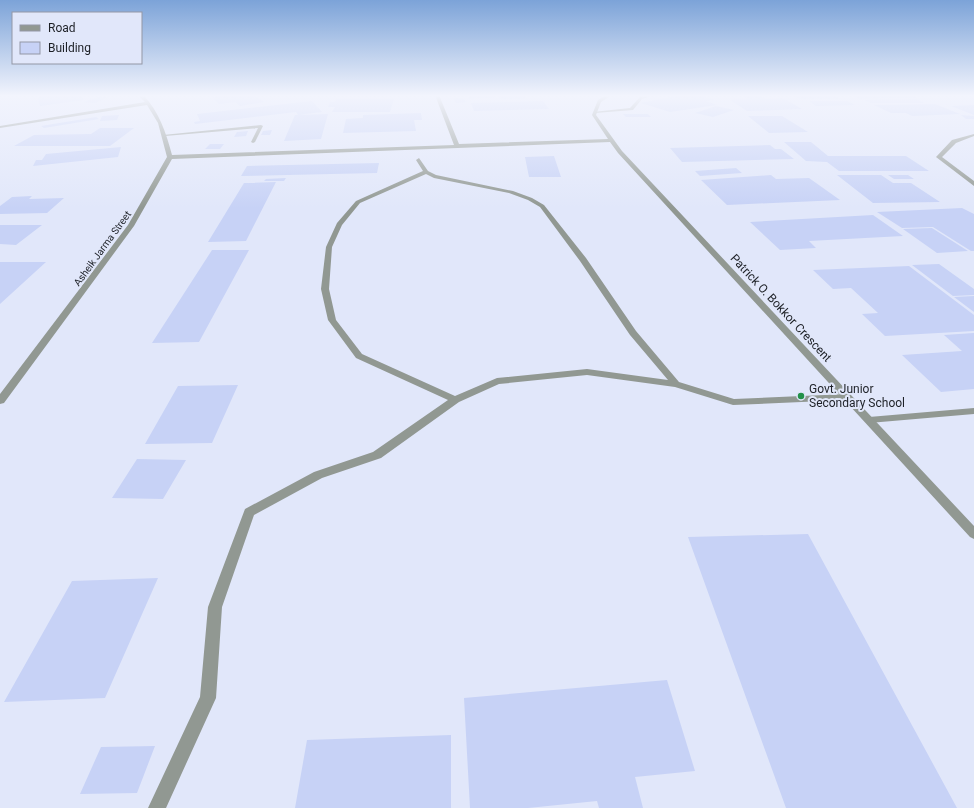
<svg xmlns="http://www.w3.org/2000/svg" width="974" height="808" viewBox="0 0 974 808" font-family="Roboto,sans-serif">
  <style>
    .building { fill: #c7d2f6 }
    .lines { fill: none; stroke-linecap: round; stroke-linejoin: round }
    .lane { fill: #919892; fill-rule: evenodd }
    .street { fill: #919892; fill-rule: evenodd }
    .poi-dot { fill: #23914a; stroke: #e1e7fa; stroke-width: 1.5 }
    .labels { text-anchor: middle; stroke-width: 4; stroke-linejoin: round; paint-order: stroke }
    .far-street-label { font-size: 10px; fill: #1d2026; stroke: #e1e7fa }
    .street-label { font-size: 12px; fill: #1d2026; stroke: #e1e7fa }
    .poi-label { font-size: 12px; fill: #1d2026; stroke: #e1e7fa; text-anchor: start }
  </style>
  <rect width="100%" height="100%" fill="#e1e7fa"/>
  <!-- building -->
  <path class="building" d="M 51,95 L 82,95 L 84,100 L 40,106 L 38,97 Z
    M 224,95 L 254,95 L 264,102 L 240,106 L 235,102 L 219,104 L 212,97 Z
    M 702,95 L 714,100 L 706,101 L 717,105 L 670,112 L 641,103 L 675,96 Z
    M 793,95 L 834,95 L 841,99 L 799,99 Z
    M 852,95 L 911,95 L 916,98 L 859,99 Z
    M 469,96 L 494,96 L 494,98 L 469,99 Z
    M 499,96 L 525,96 L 525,99 L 498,99 Z
    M 742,96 L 761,96 L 766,99 L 783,98 L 802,109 L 747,111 L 730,100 L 747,99 Z
    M 98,97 L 109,97 L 95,103 L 84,102 Z
    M 454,98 L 463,98 L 466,102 L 456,103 Z
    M 337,99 L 394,99 L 390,112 L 332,112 L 335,107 L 328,107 L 330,102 L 335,102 Z
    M 917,99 L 924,103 L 871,103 L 864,100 Z
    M 312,101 L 322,112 L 298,115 L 296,112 L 195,124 L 194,122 L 200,121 L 197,114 Z
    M 543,101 L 549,109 L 474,111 L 471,103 Z
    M 809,101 L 847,101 L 855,105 L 816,106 Z
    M 935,104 L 960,114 L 912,116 L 906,113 L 891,113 L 874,105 Z
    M 974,105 L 974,115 L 951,106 Z
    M 716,106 L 734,110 L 713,117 L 695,113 Z
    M 421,113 L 422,120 L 414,120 L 416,131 L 343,133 L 346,119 L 363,118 L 363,115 Z
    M 328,114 L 321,139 L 284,141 L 295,115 Z
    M 623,114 L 648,114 L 651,117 L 626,117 Z
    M 119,115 L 117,120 L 100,121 L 102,116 Z
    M 961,115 L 974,116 L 974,119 L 966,119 Z
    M 748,116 L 782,116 L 808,132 L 769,133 Z
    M 96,117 L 99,119 L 44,128 L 41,126 Z
    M 100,128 L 134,128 L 110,146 L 14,146 L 34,135 L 91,134 Z
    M 272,130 L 270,135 L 261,135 L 263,131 Z
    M 248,131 L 246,136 L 234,137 L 237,132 Z
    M 784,142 L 811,142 L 828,156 L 906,156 L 929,171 L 839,171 L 827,162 L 806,161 Z
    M 210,144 L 224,144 L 220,149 L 205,149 Z
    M 770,145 L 775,149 L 781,149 L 794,159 L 682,162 L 670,148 Z
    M 121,147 L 118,157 L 33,166 L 36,160 L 42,160 L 46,154 Z
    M 554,156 L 561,177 L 529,177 L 525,157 Z
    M 379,163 L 377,173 L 241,176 L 247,166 Z
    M 736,168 L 742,173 L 700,176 L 695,171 Z
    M 771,175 L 776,179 L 809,178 L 840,200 L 727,205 L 701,180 Z
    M 837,175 L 881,175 L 893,183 L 911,183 L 940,202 L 873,203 Z
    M 888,175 L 908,175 L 914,179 L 894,179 Z
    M 286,178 L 284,181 L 264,181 L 266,179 Z
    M 276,182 L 246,241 L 208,242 L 244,183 Z
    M 32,196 L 29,199 L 64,198 L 47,213 L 0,214 L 0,206 L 12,197 Z
    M 962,208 L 974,214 L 974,251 L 971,251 L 933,227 L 902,228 L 877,212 Z
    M 873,215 L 903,236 L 809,241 L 816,248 L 780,250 L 750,222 Z
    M 0,225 L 42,225 L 16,245 L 0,244 Z
    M 932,228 L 968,251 L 937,253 L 903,229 Z
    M 212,250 L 249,250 L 199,342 L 152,343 Z
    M 0,262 L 46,262 L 0,304 Z
    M 939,264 L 974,289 L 974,295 L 953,296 L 912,265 Z
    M 909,266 L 974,315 L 974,331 L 885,336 L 862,314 L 878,313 L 851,288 L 833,289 L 813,270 Z
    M 974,296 L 974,312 L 954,297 Z
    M 974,333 L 974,389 L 941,392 L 902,355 L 962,351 L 944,335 Z
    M 238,385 L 212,443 L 145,444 L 178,386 Z
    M 137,459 L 186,460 L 163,499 L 112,498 Z
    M 808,534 L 957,808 L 786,808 L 688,537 Z
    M 158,578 L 105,698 L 4,702 L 72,581 Z
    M 667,680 L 695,771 L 635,777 L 643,808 L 599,808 L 597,801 L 528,808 L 470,808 L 464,698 Z
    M 451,735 L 451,808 L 295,808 L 307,740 Z
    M 155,746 L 137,793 L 80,794 L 101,747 Z"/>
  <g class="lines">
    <!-- lane -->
    <path class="lane" d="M 646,95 L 654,95 L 642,99 L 633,110 L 595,113 L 593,112 L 630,108 L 640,97 Z
      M 261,125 L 263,126 L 255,142 L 253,143 L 251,142 L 258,128 L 165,136 L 163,135 Z
      M 419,158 L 428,171 L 436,175 L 513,191 L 532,198 L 544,205 L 586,258 L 636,331 L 679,382 L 734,399 L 847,394 L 852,397 L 847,400 L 733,405 L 675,387 L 587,375 L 499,384 L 459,402 L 381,458 L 322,478 L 254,515 L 222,607 L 216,698 L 166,808 L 148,808 L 200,697 L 208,607 L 245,509 L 314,472 L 373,452 L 448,400 L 356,358 L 328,320 L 321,289 L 326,247 L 337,223 L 356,201 L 423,171 L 416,160 ZM 426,174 L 434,178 L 509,193 L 528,200 L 540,207 L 580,261 L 630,335 L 668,380 L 587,369 L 497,378 L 455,396 L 362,354 L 336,320 L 329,289 L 332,247 L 342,225 L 360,203 Z
      M 974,408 L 974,414 L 869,423 L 864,420 L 869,417 Z"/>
    <!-- street -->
    <path class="street" d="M 138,95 L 143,95 C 159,111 166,133 172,155 L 454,145 L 435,95 L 439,95 L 459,144 L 608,139 L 592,115 L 598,100 L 606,95 L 612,95 L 601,102 L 596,115 L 622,151 L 974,526 L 974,539 L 970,537 L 618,153 L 610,142 L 172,159 L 134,226 L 4,403 L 0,404 L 0,394 L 128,225 L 167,157 L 158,123 L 147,105 L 0,128 L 0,126 L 145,102 Z
      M 974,134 L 974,136 L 956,143 L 942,157 L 974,181 L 974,186 L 936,157 L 952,140 Z"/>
  </g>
  <!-- sky -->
  <linearGradient id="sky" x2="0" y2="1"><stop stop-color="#7ca3d8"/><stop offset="0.46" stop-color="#f2f4fd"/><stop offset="1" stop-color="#f2f4fd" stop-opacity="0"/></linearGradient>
  <rect width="974" height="208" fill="url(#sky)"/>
  <!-- markers -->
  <circle class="poi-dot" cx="801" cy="396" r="4"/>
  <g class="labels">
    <!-- far-street labels -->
    <g class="far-street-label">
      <text transform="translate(102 248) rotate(-54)" y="4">Asheik Jarma Street</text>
    </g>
    <!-- street labels -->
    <g class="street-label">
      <text transform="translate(781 308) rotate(47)" y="4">Patrick O. Bokkor Crescent</text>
    </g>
    <!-- poi labels -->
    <g class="poi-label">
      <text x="809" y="393">Govt. Junior<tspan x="809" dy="14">Secondary School</tspan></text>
    </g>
  </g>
  <!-- legend -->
  <rect x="12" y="12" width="130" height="52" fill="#e1e7fa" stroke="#9397a5"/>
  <rect x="20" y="25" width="20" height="6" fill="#919892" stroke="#9397a5"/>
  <text x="48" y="32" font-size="12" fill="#1d2026">Road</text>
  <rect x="20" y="42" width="20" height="12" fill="#c7d2f6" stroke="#9397a5"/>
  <text x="48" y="52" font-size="12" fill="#1d2026">Building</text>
</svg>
